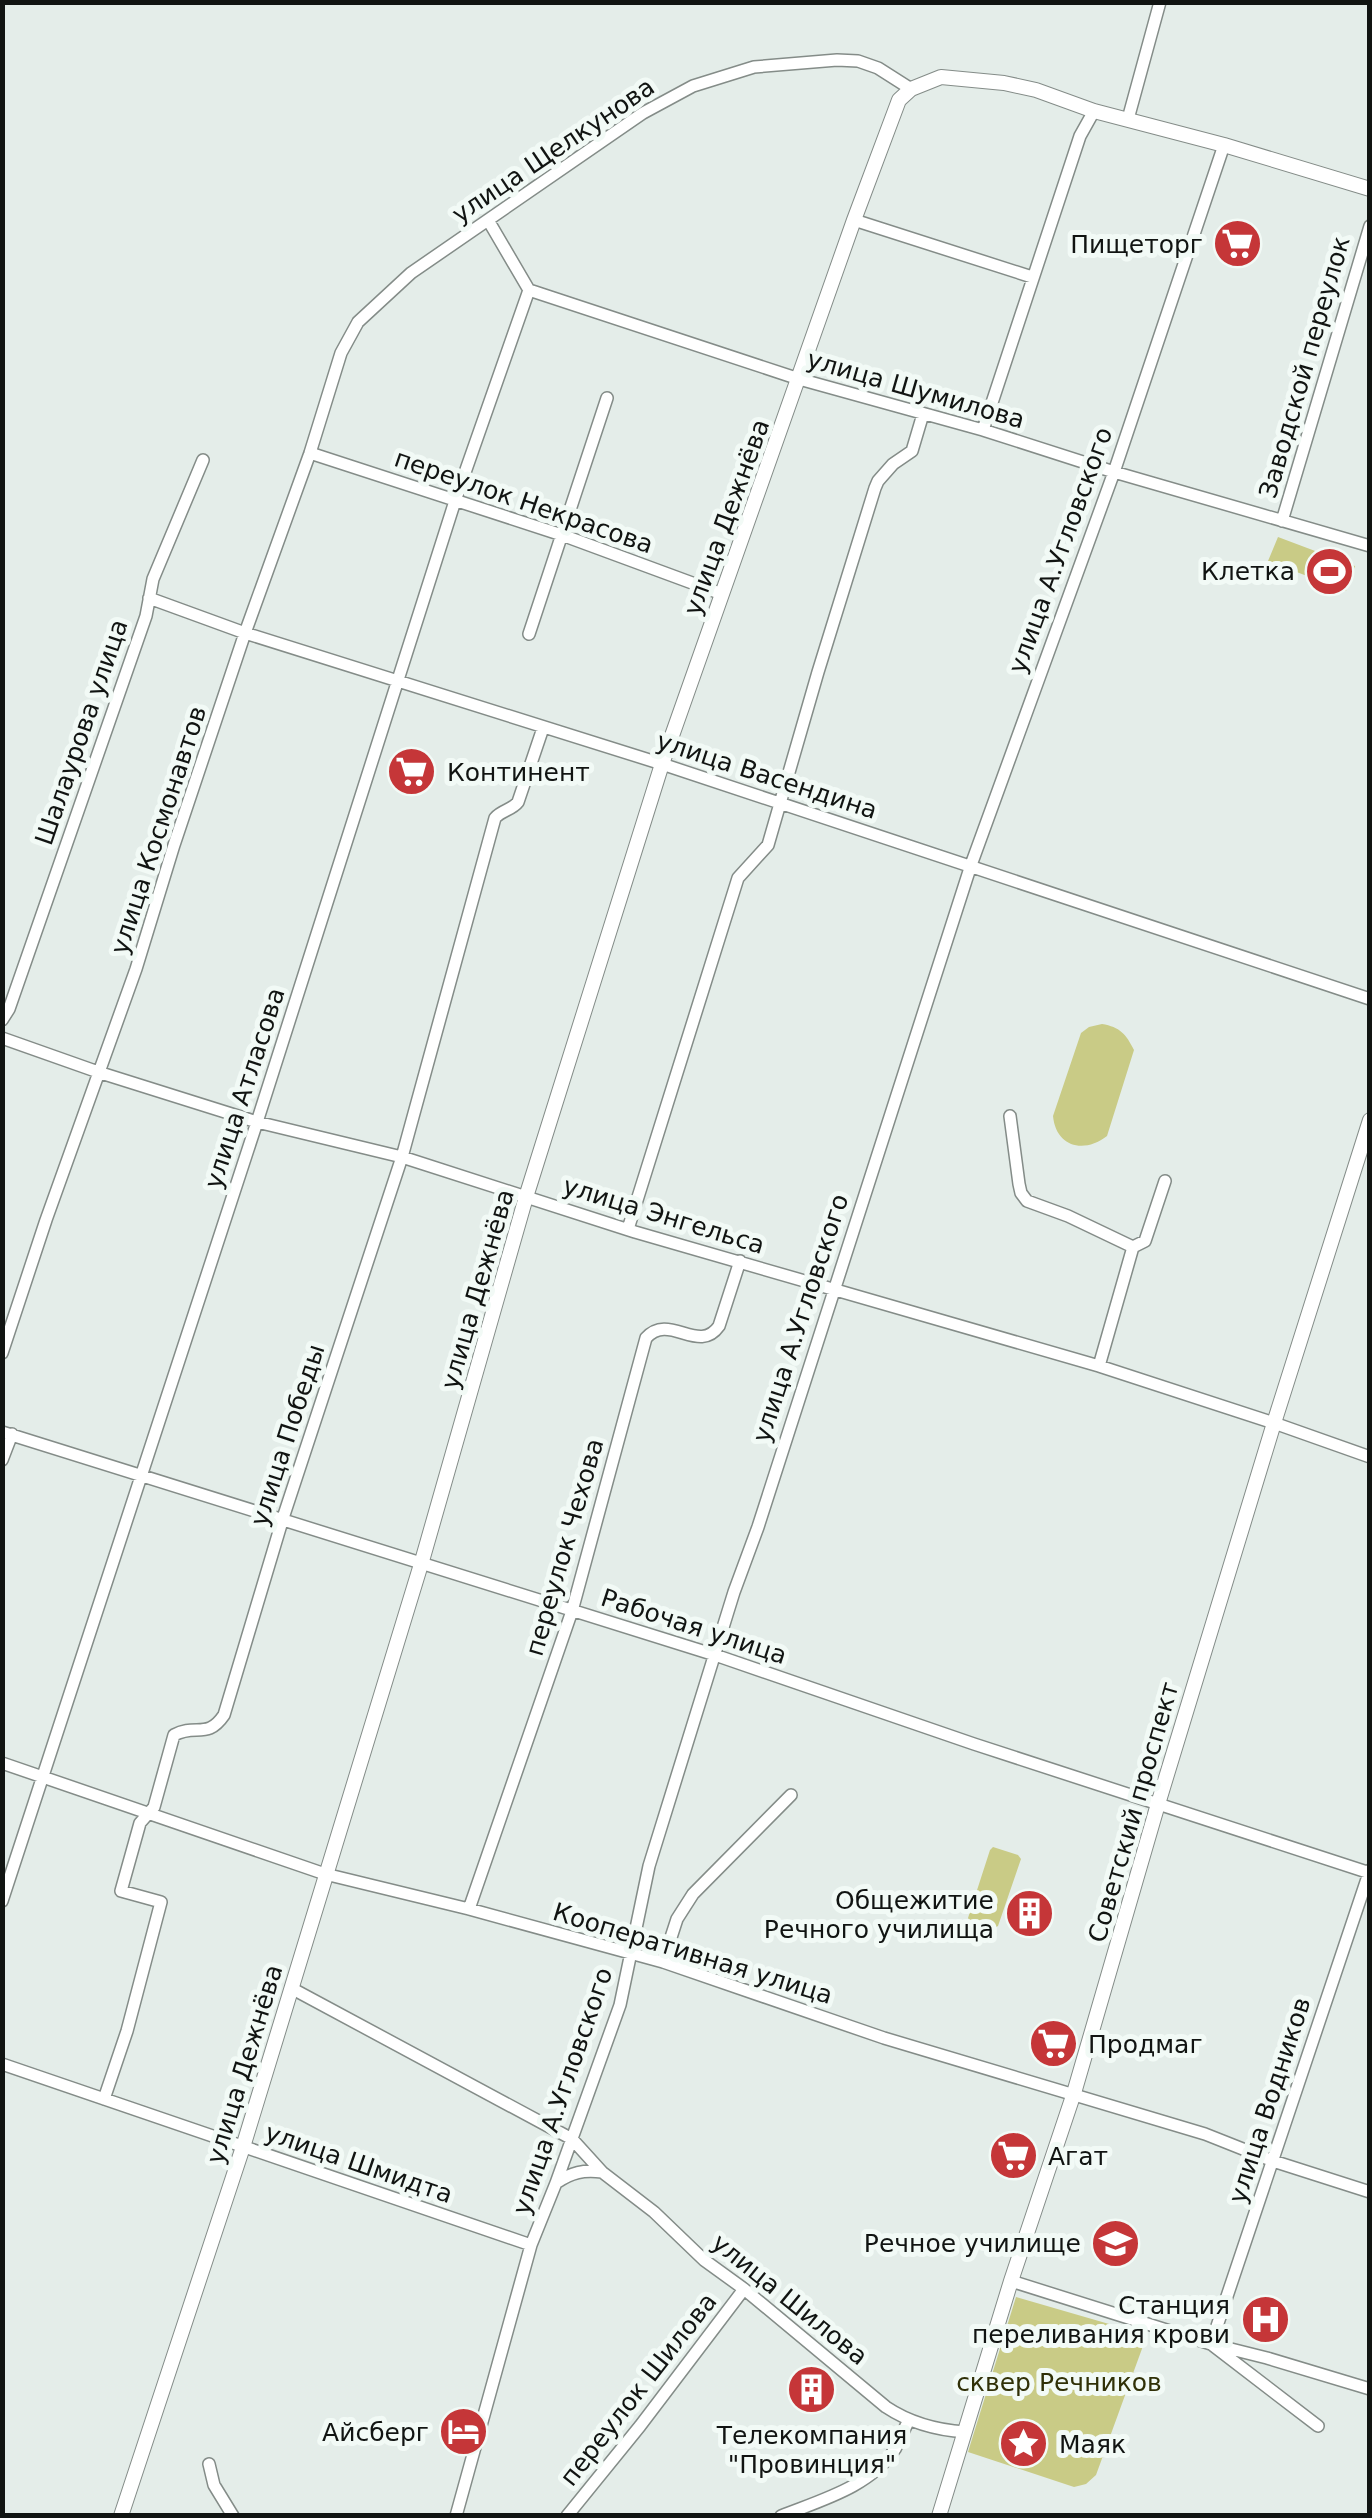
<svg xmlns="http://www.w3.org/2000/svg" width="1372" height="2518" viewBox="0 0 1372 2518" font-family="'DejaVu Sans',sans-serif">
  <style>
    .green { fill: #c9cb86 }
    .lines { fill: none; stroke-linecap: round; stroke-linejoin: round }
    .minor-casing { stroke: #848c88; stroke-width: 14 }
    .major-casing { stroke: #848c88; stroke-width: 16 }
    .minor { stroke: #fff; stroke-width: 11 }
    .major { stroke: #fff; stroke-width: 14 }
    .labels { text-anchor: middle; stroke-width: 10; stroke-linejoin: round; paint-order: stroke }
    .street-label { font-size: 25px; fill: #111412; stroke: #f2faf6 }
    .poi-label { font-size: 25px; fill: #111412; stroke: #f2faf6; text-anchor: end }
    .park-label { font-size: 25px; fill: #303007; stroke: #f2faf6 }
  </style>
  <rect width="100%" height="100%" fill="#e4ede9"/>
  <!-- green -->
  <path class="green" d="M 1278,537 L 1355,566 L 1346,591 L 1268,561 Z
    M 1102,1024 C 1120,1027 1126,1034 1134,1050 L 1107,1136 C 1084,1154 1056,1147 1053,1116 L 1081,1033 L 1089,1027 Z
    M 993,1847 L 1018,1855 L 1021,1859 L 998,1926 L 993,1929 L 970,1921 L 968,1918 L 990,1850 Z
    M 1016,2297 L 1147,2335 L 1096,2475 L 1086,2484 L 1074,2487 L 968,2452 Z"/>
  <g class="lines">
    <defs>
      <path id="minor" d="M 1128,119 L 1160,2
        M 488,220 L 529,290 L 799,379 L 983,430 L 1114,472 L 1370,546
        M 854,220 L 1032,277
        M 983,430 L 1080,136 L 1094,111
        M 310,453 L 562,535 L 722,594
        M 1282,521 L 1370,226
        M 149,598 L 245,633 L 662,764 L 1370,999
        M 529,634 L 607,398
        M 2,1020 L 9,1009 L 146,616 L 153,579 L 203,460
        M 2,1038 L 101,1073 L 257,1122 L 402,1157 L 635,1232 L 1099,1366 L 1274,1423 L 1370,1457
        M 1010,1116 L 1019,1184 L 1021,1193 L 1027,1201 L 1068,1216 L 1133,1247
        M 628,1229 L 738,878 L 768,845 L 818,672 L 875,488 L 878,481 L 893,464 L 912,451 L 923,414
        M 2,1353 L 46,1220 L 136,969 L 174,845 L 245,633 L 310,453 L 341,353 L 358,322 L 411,273 L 643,113 L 693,86 L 754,67 L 837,60 L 858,61 L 878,68 L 911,89
        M 1099,1366 L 1133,1247 L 1145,1241 L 1165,1181
        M 2,1432 L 715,1655 L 974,1744 L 1370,1873
        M 2,1460 L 12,1434
        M 2,1763 L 325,1874 L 469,1909 L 663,1962 L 884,2038 L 1205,2134 L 1273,2161 L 1370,2192
        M 2,1901 L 257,1122 L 455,501 L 529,290
        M 469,1909 L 572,1611 L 646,1338 C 669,1312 699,1355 719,1326 L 740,1261
        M 663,1962 L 677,1919 L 693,1894 L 791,1795
        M 291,1988 L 572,2139 L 602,2172 L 654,2212 L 704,2260 L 744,2289 L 886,2407 C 910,2423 936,2430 965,2432
        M 2,2064 L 531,2245
        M 104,2099 L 127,2031 L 161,1902 L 121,1891 L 140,1823 L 154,1807 L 174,1735 C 196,1723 207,1740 224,1715 L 283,1518 L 402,1157 L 495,818 C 502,810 512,810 518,802 L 543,728
        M 556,2183 C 572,2172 583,2170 602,2172
        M 1011,2281 L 1211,2344 L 1267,2358 L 1370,2389
        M 1318,2426 L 1211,2344 L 1370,1870
        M 209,2464 L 214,2485 L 233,2516
        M 456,2516 L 531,2245 L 556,2183 L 620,2005 L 649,1866 L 734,1592 L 758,1527 L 971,865 L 1114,472 L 1224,145
        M 567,2516 L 640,2426 L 744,2289
        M 781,2516 C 821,2500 870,2487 895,2449 C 900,2440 904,2429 909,2420"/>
      <path id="major" d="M 121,2516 L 243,2147 L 422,1561 L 526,1197 L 662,764 L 854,220 L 899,100 L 911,89 L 941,77 L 1004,83 L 1036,90 L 1094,111 L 1224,145 L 1370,189
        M 939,2516 L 1011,2281 L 1074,2093 L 1158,1804 L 1274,1423 L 1370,1120"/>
    </defs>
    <!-- minor casing -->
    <use href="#minor" class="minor-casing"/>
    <!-- major casing -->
    <use href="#major" class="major-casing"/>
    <!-- minor -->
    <use href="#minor" class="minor"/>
    <!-- major -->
    <use href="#major" class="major"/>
  </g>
  <!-- icons -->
  <defs>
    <symbol id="supermarket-disc" viewBox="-11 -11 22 22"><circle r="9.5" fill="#c53638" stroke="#f2faf6"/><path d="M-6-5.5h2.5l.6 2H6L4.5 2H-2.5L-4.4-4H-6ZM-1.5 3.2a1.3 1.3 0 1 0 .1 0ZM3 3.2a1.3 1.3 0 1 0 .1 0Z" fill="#fff"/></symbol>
    <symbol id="stadium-disc" viewBox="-11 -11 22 22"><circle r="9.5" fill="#c53638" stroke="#f2faf6"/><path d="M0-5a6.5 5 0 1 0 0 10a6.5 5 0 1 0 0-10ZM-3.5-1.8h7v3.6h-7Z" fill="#fff"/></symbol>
    <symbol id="building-disc" viewBox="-11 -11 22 22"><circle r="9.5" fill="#c53638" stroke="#f2faf6"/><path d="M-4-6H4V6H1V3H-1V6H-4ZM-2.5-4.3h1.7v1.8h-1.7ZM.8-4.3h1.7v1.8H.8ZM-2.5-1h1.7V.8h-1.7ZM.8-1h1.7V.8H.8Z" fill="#fff"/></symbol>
    <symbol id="university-disc" viewBox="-11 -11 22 22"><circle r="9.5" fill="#c53638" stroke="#f2faf6"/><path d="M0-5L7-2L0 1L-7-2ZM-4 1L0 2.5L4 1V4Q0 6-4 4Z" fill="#fff"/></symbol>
    <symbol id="hospital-disc" viewBox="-11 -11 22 22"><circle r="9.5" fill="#c53638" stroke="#f2faf6"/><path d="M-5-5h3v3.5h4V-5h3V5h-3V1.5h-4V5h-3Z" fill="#fff"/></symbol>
    <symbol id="hotel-disc" viewBox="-11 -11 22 22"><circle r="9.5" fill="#c53638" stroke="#f2faf6"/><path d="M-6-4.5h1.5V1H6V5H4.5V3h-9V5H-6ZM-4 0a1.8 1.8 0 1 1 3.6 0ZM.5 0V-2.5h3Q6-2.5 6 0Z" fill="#fff"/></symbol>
    <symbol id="sight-disc" viewBox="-11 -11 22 22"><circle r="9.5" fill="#c53638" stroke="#f2faf6"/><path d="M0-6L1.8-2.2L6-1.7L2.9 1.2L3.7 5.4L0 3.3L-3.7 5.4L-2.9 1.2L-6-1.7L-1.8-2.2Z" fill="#fff"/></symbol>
  </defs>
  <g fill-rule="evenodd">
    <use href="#supermarket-disc" x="1210" y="216" width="55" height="55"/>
    <use href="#stadium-disc" x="1302" y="544" width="55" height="55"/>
    <use href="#supermarket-disc" x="384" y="744" width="55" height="55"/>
    <use href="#building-disc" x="1002" y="1886" width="55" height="55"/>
    <use href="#supermarket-disc" x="1026" y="2016" width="55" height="55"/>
    <use href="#supermarket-disc" x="986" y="2128" width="55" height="55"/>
    <use href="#university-disc" x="1088" y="2216" width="55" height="55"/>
    <use href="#hospital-disc" x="1238" y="2292" width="55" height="55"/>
    <use href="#building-disc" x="784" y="2362" width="55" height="55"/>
    <use href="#hotel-disc" x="436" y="2404" width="55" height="55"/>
    <use href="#sight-disc" x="996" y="2416" width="55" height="55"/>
  </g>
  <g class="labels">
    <!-- street labels -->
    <g class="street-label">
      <text transform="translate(553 150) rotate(-34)" y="9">улица Щелкунова</text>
      <text transform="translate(1304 367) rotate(-74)" y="9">Заводской переулок</text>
      <text transform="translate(916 389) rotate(16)" y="9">улица Шумилова</text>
      <text transform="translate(524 501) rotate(19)" y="9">переулок Некрасова</text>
      <text transform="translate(726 517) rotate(-70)" y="9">улица Дежнёва</text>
      <text transform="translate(1060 550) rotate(-70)" y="9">улица А.Угловского</text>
      <text transform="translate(81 732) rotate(-71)" y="9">Шалаурова улица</text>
      <text transform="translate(767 775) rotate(18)" y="9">улица Васендина</text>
      <text transform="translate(158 830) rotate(-72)" y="9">улица Космонавтов</text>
      <text transform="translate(244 1088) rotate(-72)" y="9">улица Атласова</text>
      <text transform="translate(664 1215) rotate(17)" y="9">улица Энгельса</text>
      <text transform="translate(477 1289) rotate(-74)" y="9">улица Дежнёва</text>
      <text transform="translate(800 1318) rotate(-72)" y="9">улица А.Угловского</text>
      <text transform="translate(287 1435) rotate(-72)" y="9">улица Победы</text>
      <text transform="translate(564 1547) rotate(-74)" y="9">переулок Чехова</text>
      <text transform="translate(694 1626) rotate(18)" y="9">Рабочая улица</text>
      <text transform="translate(1133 1812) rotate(-74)" y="9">Советский проспект</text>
      <text transform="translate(693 1953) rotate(17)" y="9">Кооперативная улица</text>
      <text transform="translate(244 2064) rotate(-73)" y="9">улица Дежнёва</text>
      <text transform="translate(562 2091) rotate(-71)" y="9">улица А.Угловского</text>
      <text transform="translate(1269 2100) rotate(-72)" y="9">улица Водников</text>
      <text transform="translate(359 2163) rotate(19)" y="9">улица Шмидта</text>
      <text transform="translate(790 2299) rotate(39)" y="9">улица Шилова</text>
      <text transform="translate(638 2389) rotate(-52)" y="9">переулок Шилова</text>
    </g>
    <!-- poi labels -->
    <g class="poi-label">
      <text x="1203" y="253">Пищеторг</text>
      <text x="1295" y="580">Клетка</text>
      <text x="447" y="781" text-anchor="start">Континент</text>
      <text x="994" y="1909">Общежитие<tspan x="994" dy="29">Речного училища</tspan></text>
      <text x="1088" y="2053" text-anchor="start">Продмаг</text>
      <text x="1048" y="2165" text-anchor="start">Агат</text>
      <text x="1081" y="2252">Речное училище</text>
      <text x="1230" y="2314">Станция<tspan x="1230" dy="29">переливания крови</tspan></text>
      <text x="429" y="2441">Айсберг</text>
      <text x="812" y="2444" text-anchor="middle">Телекомпания<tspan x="812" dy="29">"Провинция"</tspan></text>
      <text x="1059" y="2453" text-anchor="start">Маяк</text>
    </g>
    <!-- park labels -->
    <g class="park-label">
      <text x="1059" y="2391">сквер Речников</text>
    </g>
  </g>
  <!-- border -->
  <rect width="1372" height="2518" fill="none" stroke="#111412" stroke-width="10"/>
</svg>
